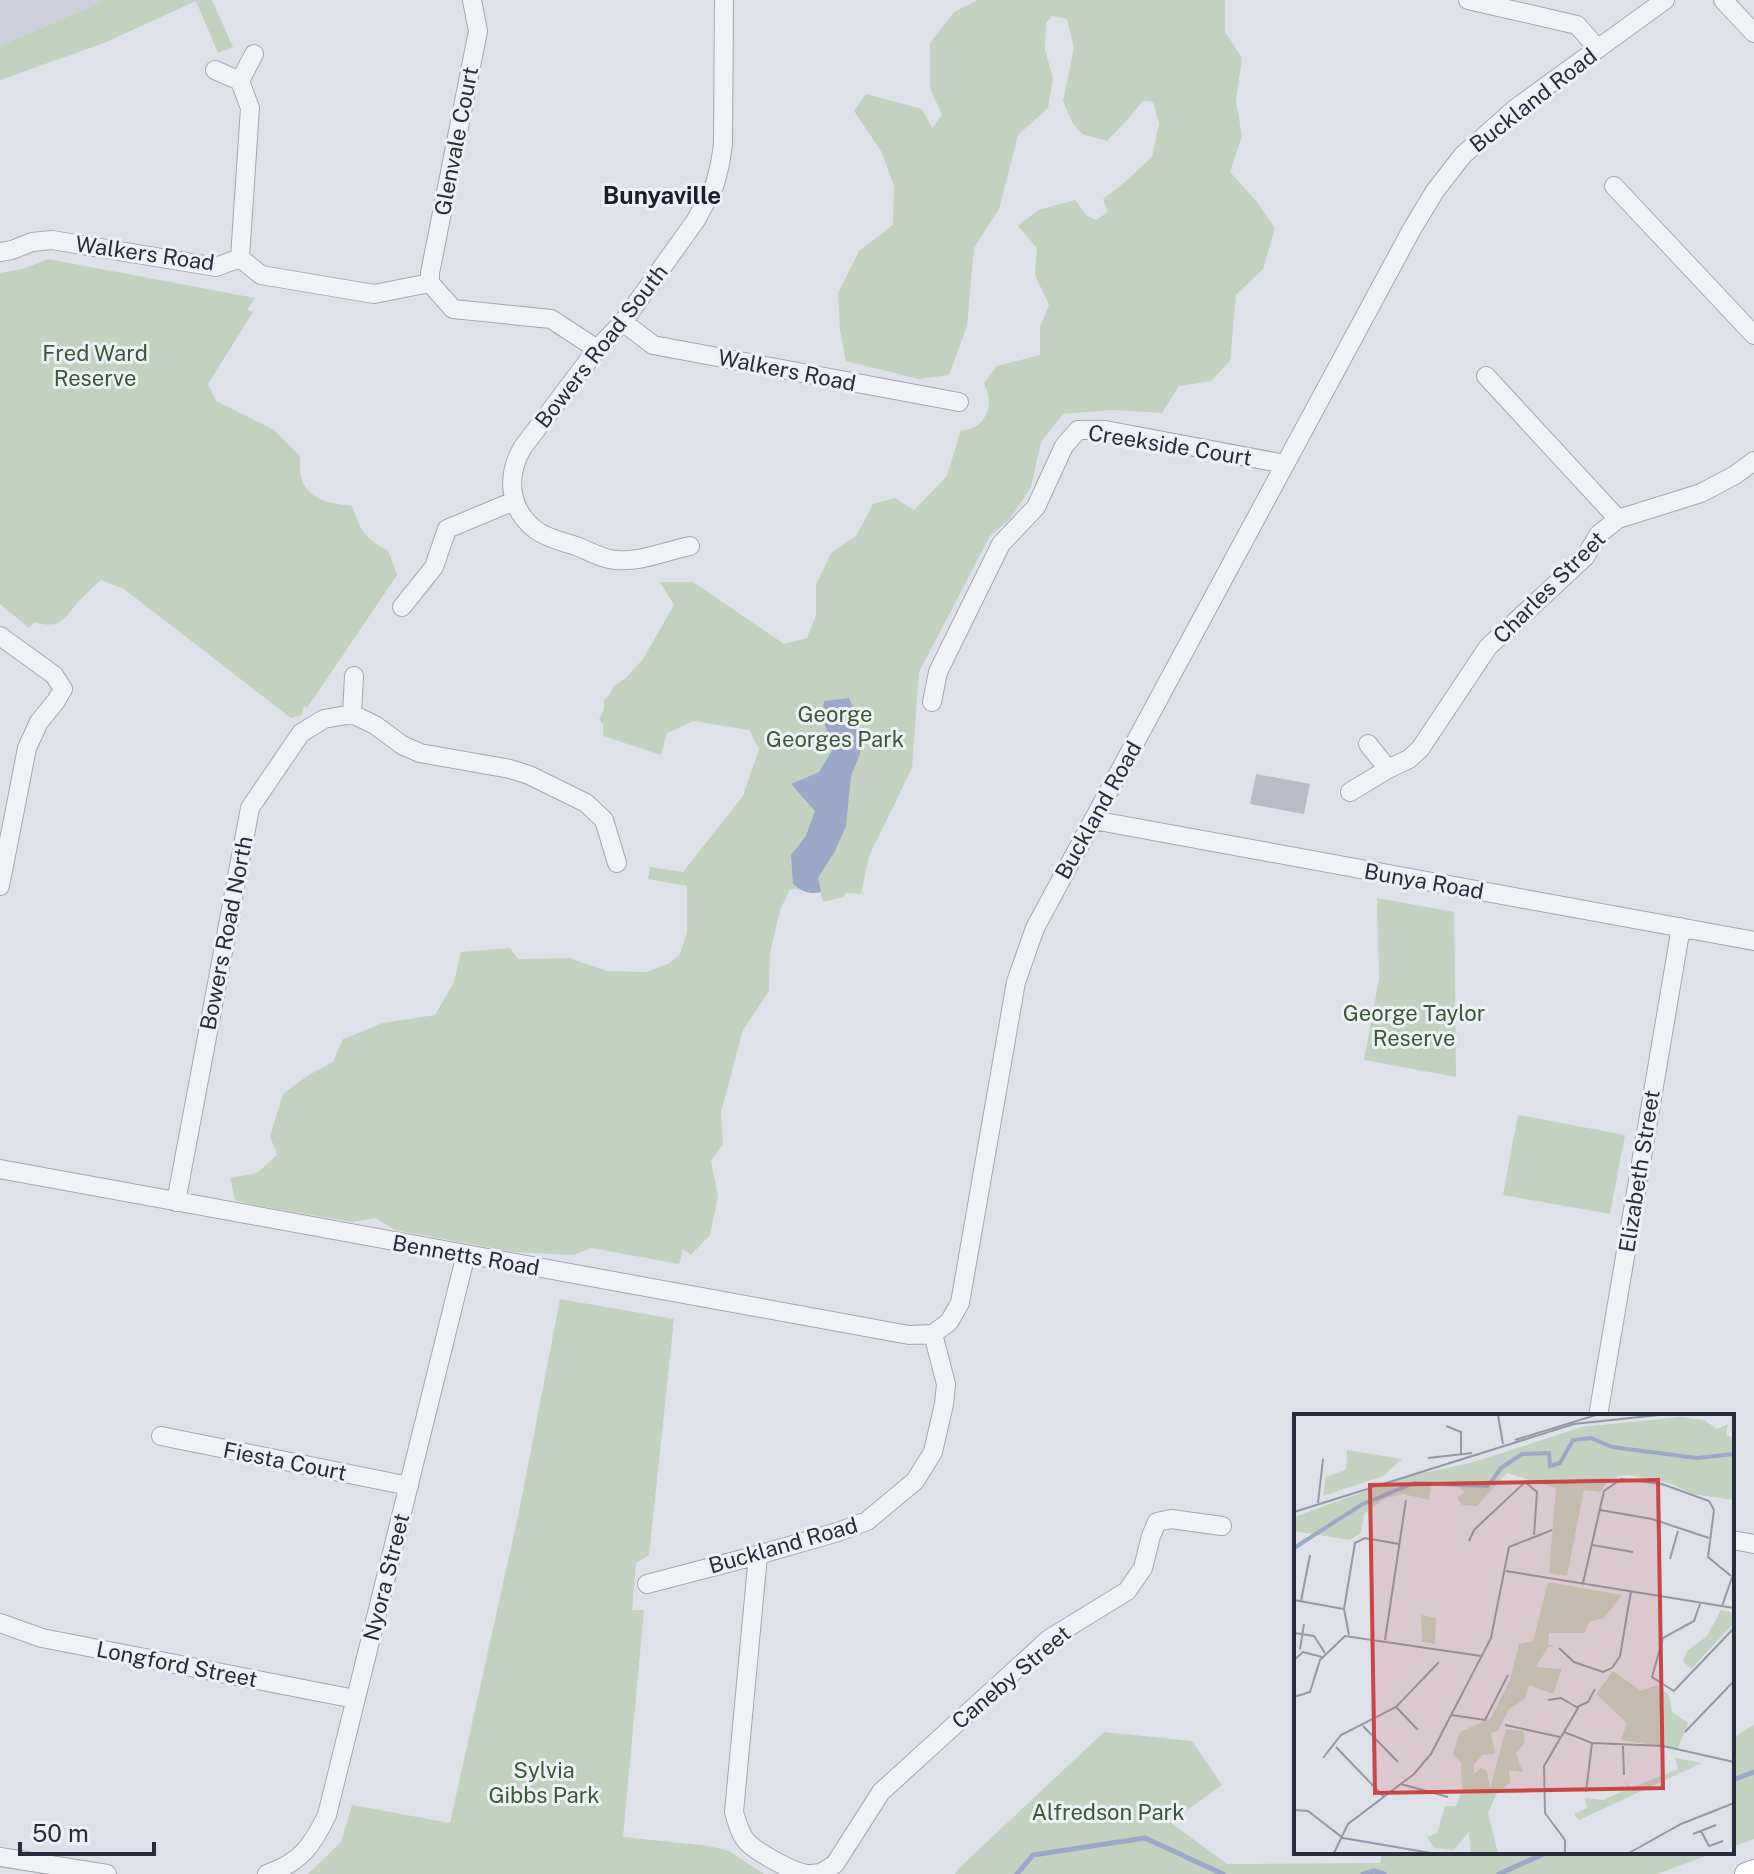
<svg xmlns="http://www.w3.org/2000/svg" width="1754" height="1874" viewBox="0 0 1754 1874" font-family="'Public Sans',sans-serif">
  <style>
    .built { fill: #cdd0da }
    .green { fill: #c2d1c0 }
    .water { fill: #9aa9c7 }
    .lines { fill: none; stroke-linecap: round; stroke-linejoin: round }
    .stream { stroke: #9aa9c7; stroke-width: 5 }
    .building { fill: #b9bcc7 }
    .minor-casing { stroke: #a4a7b2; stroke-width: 20 }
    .major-casing { stroke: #9ea3b3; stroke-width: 24 }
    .minor { stroke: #f1f2f6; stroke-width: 18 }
    .major { stroke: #fff; stroke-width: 22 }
    .labels { text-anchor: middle; stroke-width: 6; stroke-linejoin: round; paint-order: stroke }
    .street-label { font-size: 22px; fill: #282d3e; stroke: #eef0f5 }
    .park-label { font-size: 22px; fill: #375a36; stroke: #eef0f5 }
    .neighbourhood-label { font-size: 24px; font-weight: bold; fill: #1a1e2f; stroke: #eef0f5 }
    .inset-river { fill: none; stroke: #9aa9c7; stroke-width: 4 }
    .inset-road { fill: none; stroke: #9699a4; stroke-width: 2 }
    .view { fill: #ca4646; fill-opacity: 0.15; stroke: #ca4646; stroke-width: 4 }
    .inset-edge { fill: none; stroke: #282d3e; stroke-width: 4 }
  </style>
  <rect width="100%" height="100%" fill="#dfe1e8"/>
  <!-- built -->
  <path class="built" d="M 0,0 L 106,0 L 0,46 Z"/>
  <!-- green -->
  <path class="green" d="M 106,0 L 212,0 L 233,47 L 218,53 L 196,1 L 104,43 L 0,80 L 0,46 Z
    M 978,0 L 1226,0 L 1225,2 L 1225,32 L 1242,58 L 1236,101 L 1242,136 L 1230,172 L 1257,202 L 1275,228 L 1263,269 L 1236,295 L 1230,361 L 1211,381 L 1179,386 L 1162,413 L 1112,410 L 1063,414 L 1041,442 L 1031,487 L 1010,519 L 990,536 L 919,672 L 912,768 L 869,856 L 861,894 L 846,893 L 843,897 L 823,902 L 820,891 L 790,889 L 780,910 L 770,953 L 769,991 L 743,1030 L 721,1112 L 723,1144 L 711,1161 L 718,1196 L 710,1235 L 691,1255 L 683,1249 L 679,1264 L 592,1248 L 573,1255 L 514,1252 L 395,1230 L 375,1218 L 352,1222 L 254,1205 L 235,1200 L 230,1178 L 257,1173 L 277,1155 L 270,1136 L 283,1094 L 307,1076 L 333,1062 L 343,1039 L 383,1023 L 435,1015 L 454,982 L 461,952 L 510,948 L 518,959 L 569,958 L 607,971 L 647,972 L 670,963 L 680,954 L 687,932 L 687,886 L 648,879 L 650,867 L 683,872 L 743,796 L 759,749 L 749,730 L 693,721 L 667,733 L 661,755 L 603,736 L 603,724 L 599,720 L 604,709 L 604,700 L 610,694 L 613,687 L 626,678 L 643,659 L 674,605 L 660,582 L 693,582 L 784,644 L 807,638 L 816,615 L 816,585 L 831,553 L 856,536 L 873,504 L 895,498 L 914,510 L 947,476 L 961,430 C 976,431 987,420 989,404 C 990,398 986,389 984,383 L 997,366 L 1040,355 L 1040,327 L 1049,305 L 1035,275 L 1037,248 L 1018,226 L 1038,210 L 1075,200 L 1087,216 L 1096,220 L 1108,212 L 1103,199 L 1125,182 L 1152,157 L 1159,124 L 1153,102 L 1143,101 L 1127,120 L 1107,141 L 1082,134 L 1072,122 L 1063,101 L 1074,48 L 1067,19 L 1052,16 L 1046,23 L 1045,50 L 1053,78 L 1048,108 L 1018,135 L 999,209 L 974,248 L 967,326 L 949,375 L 919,379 L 846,361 L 840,330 L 838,293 L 859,251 L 893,225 L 894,186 L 881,151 L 854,111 L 866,94 L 922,109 L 932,128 L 942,115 L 930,88 L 930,43 L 954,12 Z
    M 48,259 L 255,298 L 247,310 L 253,312 L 208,384 L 216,401 L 274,430 L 300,456 C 300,462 299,469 301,475 C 305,500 332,504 352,506 C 361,532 364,537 388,551 L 397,575 L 307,708 L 304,706 L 302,715 L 291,718 L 124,589 L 101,580 C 94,586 88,592 82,598 C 65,615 63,631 35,622 L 29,628 L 0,604 L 0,273 L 23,269 Z
    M 1377,898 L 1454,912 L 1456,1077 L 1364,1060 L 1379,979 Z
    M 1518,1115 L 1625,1135 L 1610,1214 L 1503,1195 Z
    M 560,1299 L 674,1319 L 649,1555 L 636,1563 L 632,1610 L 644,1610 L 623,1837 L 709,1846 L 729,1851 L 764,1874 L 308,1874 L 341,1842 L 352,1805 L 450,1823 L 520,1507 Z
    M 1754,1725 L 1754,1839 L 1732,1847 L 1732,1738 Z
    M 1104,1732 L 1192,1741 L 1222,1785 L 1170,1822 L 1227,1864 L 1380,1863 L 1382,1852 L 1717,1852 L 1657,1874 L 955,1874 L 959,1868 Z"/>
  <!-- water -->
  <path class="water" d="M 849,698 L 858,720 L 860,754 L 851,776 L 846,826 L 835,851 L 818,878 L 821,892 C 808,895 802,891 793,884 L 791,855 L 806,836 L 815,811 L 791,784 L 819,772 L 833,749 L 822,715 L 824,701 Z"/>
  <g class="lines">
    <!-- stream -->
    <path class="stream" d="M 1732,1780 L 1754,1772
      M 1017,1874 L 1033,1855 L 1145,1838 L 1223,1874
      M 1363,1874 L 1374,1871 L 1384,1874
      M 1499,1874 L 1548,1852"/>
  </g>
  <!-- building -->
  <path class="building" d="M 1256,774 L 1310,784 L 1304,814 L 1250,804 Z"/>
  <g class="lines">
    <defs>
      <path id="minor" d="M 1468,0 L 1577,25 L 1598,49
        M 1723,0 L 1754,33
        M 215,70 L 240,81 L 254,54
        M 240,81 L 250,108 L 240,258
        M 1614,186 L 1754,335
        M 0,252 L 12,250 L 32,242 L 52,240 L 216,267 L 240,258 L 261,275 L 374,294 L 430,283 L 453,309 L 551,319 L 597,349
        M 430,283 L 430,273 L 478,31 L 472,0
        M 623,322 L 653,345 L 959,402
        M 1486,376 L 1618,519
        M 690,546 C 665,551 642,562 617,560 C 604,560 589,551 576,546 C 564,542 546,538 536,530 C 508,509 506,475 523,447 L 597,349 L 623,322 L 696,220 L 715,184 L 720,164 L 723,144 L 724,0
        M 402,607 L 434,567 L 447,529 L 514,501
        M 0,636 L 54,675 L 63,689 L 56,701 L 39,722 L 27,748 L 0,886
        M 932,702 L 938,672 L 1001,544 L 1036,507 L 1064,446 L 1078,430 L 1105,430 L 1285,464
        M 352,714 L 354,676
        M 1368,744 L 1388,769
        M 1350,792 L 1388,769 L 1409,759 L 1420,749 L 1488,647 L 1585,557 L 1599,534 L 1618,519 L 1701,493 L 1735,475 L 1754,461
        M 1093,820 L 1754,941
        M 0,1169 L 909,1335 L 933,1334
        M 176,1202 L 250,808 L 301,733 L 324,719 L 352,714 L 375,725 L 402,745 L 420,753 L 510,769 L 529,775 L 586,803 L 604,820 L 617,863
        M 933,1334 L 949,1322 L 960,1303 L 1016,982 L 1035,928 L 1412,229 L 1435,191 L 1463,155 L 1516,108 L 1665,0
        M 1598,1416 L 1681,927
        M 161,1436 L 409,1486
        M 1732,1540 L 1754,1544
        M 758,1555 L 734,1812 C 737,1822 740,1835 748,1843 C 759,1853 792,1872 807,1874
        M 647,1584 L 758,1555 L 838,1532 L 867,1521 L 915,1481 L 933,1452 L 944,1404 L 946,1384 L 933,1334
        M 0,1623 L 42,1638 L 355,1699
        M 0,1857 L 107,1874
        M 267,1874 C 301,1862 312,1846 327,1815 L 466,1254
        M 811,1874 L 821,1873 L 835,1864 L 881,1792 L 1049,1639 L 1127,1591 L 1143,1568 L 1151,1536 L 1157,1522 L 1171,1519 L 1222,1526"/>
      <path id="major" d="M 1746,1874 L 1754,1871"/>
    </defs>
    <!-- minor casing -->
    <use href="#minor" class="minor-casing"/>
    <!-- major casing -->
    <use href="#major" class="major-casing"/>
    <!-- minor -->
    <use href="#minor" class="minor"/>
    <!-- major -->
    <use href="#major" class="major"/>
  </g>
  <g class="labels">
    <!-- street labels -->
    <g class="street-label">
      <text transform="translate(1533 100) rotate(-38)" y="8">Buckland Road</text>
      <text transform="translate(456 141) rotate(-79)" y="8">Glenvale Court</text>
      <text transform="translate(145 253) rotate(8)" y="8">Walkers Road</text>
      <text transform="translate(601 346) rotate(-52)" y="8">Bowers Road South</text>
      <text transform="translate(787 370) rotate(11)" y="8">Walkers Road</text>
      <text transform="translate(1170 445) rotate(9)" y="8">Creekside Court</text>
      <text transform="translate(1549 587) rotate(-45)" y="8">Charles Street</text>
      <text transform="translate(1098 810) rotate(-61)" y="8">Buckland Road</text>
      <text transform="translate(1424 881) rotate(10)" y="8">Bunya Road</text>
      <text transform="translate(226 933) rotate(-79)" y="8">Bowers Road North</text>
      <text transform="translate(1639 1171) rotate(-81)" y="8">Elizabeth Street</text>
      <text transform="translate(466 1255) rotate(10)" y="8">Bennetts Road</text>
      <text transform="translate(285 1461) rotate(11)" y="8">Fiesta Court</text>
      <text transform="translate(783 1545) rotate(-16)" y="8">Buckland Road</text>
      <text transform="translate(386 1577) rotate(-76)" y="8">Nyora Street</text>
      <text transform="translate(177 1664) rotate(11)" y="8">Longford Street</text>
      <text transform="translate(1011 1677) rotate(-40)" y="8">Caneby Street</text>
    </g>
    <!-- park labels -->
    <g class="park-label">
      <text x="95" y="361">Fred Ward<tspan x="95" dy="25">Reserve</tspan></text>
      <text x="835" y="722">George<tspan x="835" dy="25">Georges Park</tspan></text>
      <text x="1414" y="1021">George Taylor<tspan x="1414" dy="25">Reserve</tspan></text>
      <text x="544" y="1778">Sylvia<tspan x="544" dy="25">Gibbs Park</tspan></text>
      <text x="1108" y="1820">Alfredson Park</text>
    </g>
    <!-- neighbourhood labels -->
    <g class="neighbourhood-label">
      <text x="662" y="204">Bunyaville</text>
    </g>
  </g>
  <!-- overview -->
  <g transform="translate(1294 1414)">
    <rect width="440" height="440" fill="#dfe1e8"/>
    <path d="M 386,3 L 410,6 L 423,15 L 434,10 L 432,21 L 440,24 L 440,86 L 398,80 L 376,69 L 334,61 L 315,65 L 306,78 L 290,76 L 273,162 L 255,159 L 262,74 L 213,59 L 183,92 L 168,91 L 163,84 L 171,78 L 162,71 L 137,72 L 135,86 L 109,80 L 90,85 L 70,100 L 67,119 L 56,126 L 0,117 L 0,103 L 111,63 L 180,48 L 288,13 ZM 53,36 L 108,45 L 89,62 L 29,82 L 32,63 L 52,56 ZM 254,168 L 328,181 L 310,204 L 295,208 L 291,219 L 255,219 L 254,230 L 260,233 L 254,233 L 242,253 L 268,255 L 259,280 L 235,271 L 231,285 L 215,295 L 204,317 L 197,319 L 201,340 L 188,341 L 180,351 L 180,360 L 187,354 L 193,357 L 196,374 L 212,315 L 229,317 L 231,328 L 222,340 L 229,358 L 215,356 L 216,369 L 203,379 L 194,399 L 204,439 L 177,439 L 175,418 L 160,436 L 140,434 L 133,423 L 143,419 L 151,392 L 162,392 L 168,377 L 167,349 L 159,340 L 166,318 L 197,304 L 216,266 L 225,230 L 239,227 ZM 427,196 L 440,199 L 438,211 L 397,255 L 389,247 L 393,237 L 413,222 ZM 127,201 L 142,204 L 141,230 L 128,228 ZM 319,257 L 347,277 L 363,271 L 375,281 L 378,298 L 394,309 L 384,335 L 327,326 L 333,309 L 302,280 ZM 381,344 L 408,349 L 285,406 L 280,400 L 293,394 L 291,384 L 309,386 L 334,375 L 331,367 L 337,374 L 384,355 Z" fill="#c2d1c0"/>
    <path class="inset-river" d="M 0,134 L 67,91 L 120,69 L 194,72 L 207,54 L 228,40 L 255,39 L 256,52 L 266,49 L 279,26 L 297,24 L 318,33 L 403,44 L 440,40"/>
    <path class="inset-road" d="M 204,1 L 209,30M 152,12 L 167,18 L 167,41M 221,26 L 302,1M 134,44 L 178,39M 24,89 L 29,45M 306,96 L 358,105 L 415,124M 0,98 L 280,10 L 365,1M 175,127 L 180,116 L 231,68 L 243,78 L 240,121M 298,131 L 339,138M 376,145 L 384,117M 212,157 L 440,194M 289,169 L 310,77 L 327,65 L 368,70 L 415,87 L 420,96 L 414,143 L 437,162M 0,186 L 50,195 L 55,221M 7,187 L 16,141M 406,190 L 400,207 L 369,224 L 358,263 L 380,277 L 440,214M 428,192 L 440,158M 50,195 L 61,129 L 71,124 L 105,130M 0,219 L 20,222 L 31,239M 91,226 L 112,86M 265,234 L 280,248 L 309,258 L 318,254 L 326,242 L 337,177M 6,235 L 10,210M 0,246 L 9,238 L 28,243M 0,283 L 16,278 L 26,246 L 51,222 L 187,242M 254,286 L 267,284 L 284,294 L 250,352 L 251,399 L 271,426 L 271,439M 102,293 L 124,316M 283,293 L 294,288 L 301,275M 157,301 L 191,306 L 214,261M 211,311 L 266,323M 69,312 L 104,348M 270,318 L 298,329 L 369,332 L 440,348M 391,318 L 440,267M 329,332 L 330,361M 42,333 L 90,383M 29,344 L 47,321 L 102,293 L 145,248M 107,370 L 154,383M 292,378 L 298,329M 0,396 L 14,397 L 49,424 L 137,439M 407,417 L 415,432 L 429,427M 399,420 L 422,411M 40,439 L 54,410 L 120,360 L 137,340 L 197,224 L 215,133 L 258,116M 335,439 L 387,410 L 440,389"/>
    <path class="view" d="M 364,66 L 369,374 L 81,379 L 76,71 Z"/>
    <rect width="440" height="440" class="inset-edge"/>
  </g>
  <!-- scale -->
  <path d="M20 1842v12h134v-12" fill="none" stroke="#282d3e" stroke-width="4"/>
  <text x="32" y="1842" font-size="24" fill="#282d3e" stroke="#eef0f5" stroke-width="6" paint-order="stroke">50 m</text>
</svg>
